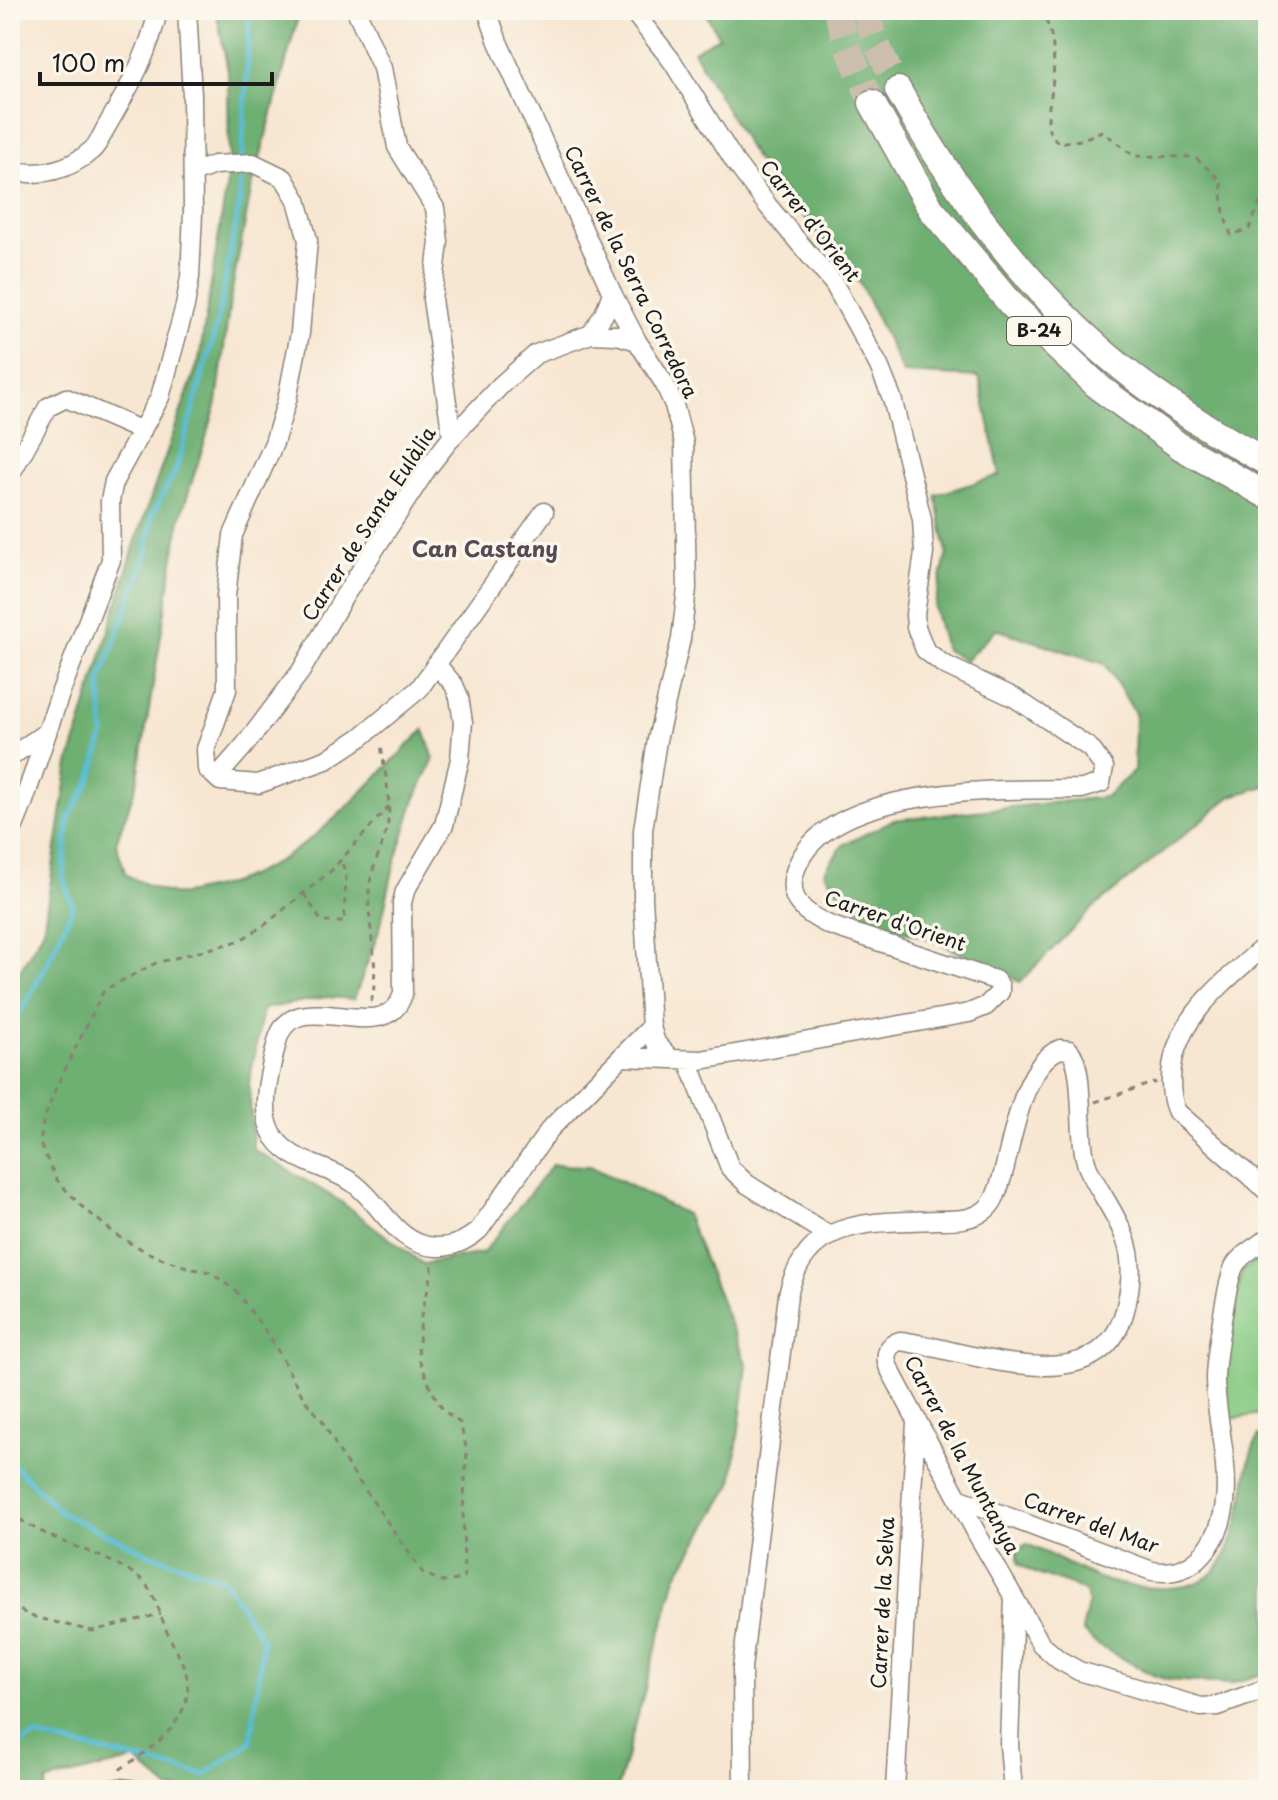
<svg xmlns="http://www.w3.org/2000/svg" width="1278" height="1800" viewBox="0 0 1278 1800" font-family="'Playpen Sans',sans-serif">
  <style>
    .green { fill: #88cb84; stroke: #527450; stroke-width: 2 }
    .forest { fill: #6eaf72; stroke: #456647; stroke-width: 2 }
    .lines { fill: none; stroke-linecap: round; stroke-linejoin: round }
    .stream { stroke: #58bdd6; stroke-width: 5 }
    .highway-tunnel { stroke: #cbbead; stroke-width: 26; stroke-dasharray: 26 13; stroke-linecap: butt }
    .minor-casing { stroke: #8a8176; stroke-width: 21 }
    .highway-casing { stroke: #8a8176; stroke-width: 29 }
    .path { stroke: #8a8176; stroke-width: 3; stroke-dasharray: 6 6; stroke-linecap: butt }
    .minor { stroke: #fff; stroke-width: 18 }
    .highway { stroke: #fff; stroke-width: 26 }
    .labels { text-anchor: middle; stroke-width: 7; stroke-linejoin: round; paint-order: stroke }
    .shield { fill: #fbf7ec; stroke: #5f5e5a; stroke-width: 2 }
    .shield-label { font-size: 18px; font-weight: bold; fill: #1c1c1c }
    .street-label { font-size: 20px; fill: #1c1c1c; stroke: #fbf7ec }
    .neighbourhood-label { font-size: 22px; font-weight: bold; fill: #584954; stroke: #fbf7ec }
  </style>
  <rect width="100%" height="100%" fill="#fbf7ec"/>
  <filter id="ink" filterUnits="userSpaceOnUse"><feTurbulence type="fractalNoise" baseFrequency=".0125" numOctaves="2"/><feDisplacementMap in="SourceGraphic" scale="16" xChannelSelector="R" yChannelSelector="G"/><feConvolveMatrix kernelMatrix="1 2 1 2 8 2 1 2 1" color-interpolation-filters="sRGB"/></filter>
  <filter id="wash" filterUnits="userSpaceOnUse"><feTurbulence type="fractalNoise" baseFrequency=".006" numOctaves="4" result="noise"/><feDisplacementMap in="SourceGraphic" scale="32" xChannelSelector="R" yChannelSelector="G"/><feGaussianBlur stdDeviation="1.8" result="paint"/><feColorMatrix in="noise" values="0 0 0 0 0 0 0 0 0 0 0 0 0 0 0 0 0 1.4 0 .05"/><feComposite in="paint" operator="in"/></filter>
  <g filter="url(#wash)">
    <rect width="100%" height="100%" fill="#f7e6d1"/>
    <!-- green -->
    <path class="green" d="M 1268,1253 L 1268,1413 L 1228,1419 L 1225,1378 L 1241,1272 Z"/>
    <!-- forest -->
    <path class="forest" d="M 216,10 L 300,10 L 251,191 L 230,300 L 217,403 L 180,519 L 137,783 L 116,843 L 126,875 C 140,881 156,891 172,894 C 180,896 193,892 202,890 C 299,874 357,793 424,730 L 434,759 L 414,802 L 394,866 L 380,928 L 354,999 L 326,997 L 263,1009 L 249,1083 L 253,1149 L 340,1201 L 423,1264 L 483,1253 L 552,1165 L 590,1166 L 686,1214 L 747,1366 L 732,1484 L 676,1577 L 617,1790 L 170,1790 L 135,1760 L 47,1781 L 45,1790 L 10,1790 L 10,987 L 43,931 L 69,764 L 136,540 L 199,360 L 229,170 L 228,71 Z
      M 704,10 L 1268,10 L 1268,785 L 1232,796 L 1092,909 L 1020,982 L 935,941 L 879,923 L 845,900 L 824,872 L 843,845 L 893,820 L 1105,797 L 1134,771 L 1135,713 L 1105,664 L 996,629 L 965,661 L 945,649 L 934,608 L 947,553 L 936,495 L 1000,475 L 979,377 L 903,373 L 861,285 L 754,157 L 693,51 L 719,37 Z
      M 1259,1436 L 1268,1438 L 1268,1672 L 1230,1684 L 1168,1680 L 1153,1675 L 1096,1644 L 1082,1631 L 1088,1605 L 1085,1592 C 1064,1578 1040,1580 1019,1564 L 1017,1550 L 1027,1544 C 1083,1569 1100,1589 1166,1588 C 1183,1588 1204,1583 1216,1570 C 1229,1555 1235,1531 1240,1513 C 1248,1488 1244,1459 1259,1436 Z"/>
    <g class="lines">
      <!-- stream -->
      <path class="stream" d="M 10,1026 C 37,990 54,948 73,907 L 63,877 L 69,818 L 91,779 L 104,734 L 100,682 L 147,554 L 152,515 L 176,470 L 217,324 L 239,208 L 249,34 L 248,10
        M 10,1461 L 61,1513 L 150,1554 L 223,1579 L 263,1640 L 251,1742 L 204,1775 L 36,1736 L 10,1748"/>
    </g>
  </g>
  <g filter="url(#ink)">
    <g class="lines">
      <!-- highway-tunnel -->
      <path class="highway-tunnel" d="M 836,10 L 847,45 L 872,103
        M 865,10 L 874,38 L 898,90"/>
      <defs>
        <path id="minor" d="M 356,10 L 382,68 L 397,147 L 435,208 L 439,242 L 432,299 L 452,437
          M 487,10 L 498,42 L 612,293 L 637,341 L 664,383 L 674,405 L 684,443 L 687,588 L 681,639 L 657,740 L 643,830 L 643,898 L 651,1027 L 656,1043 L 671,1059 L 621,1057
          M 632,10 L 672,61 L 735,162 L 768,206 L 834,284 L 879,366 L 892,398 L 922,519 L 924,553 L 915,614 L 916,627 L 925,650 L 943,664 L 1015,698 L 1090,748 L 1104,767 L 1101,783 L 1082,789 C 1009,790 819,782 794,875 C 787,902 808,915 829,925 L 995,980 L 1000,986 L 1000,992 L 986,1006 L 969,1013 L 701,1060 L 671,1059
          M 10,170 C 38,178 70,170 92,150 C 99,144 103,132 108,124 C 129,88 150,51 158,10
          M 193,173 L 214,165 L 253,163 L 284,178 L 297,200 L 308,240 L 300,333 L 287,400 L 274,443 L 233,535 L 226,596 L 227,690 L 206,749 L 207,769 L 220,781 L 258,784 L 326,760 L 361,737 L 419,689 L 544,512
          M 591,334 L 604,314 L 612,293
          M 10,475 L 48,407 L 66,398 L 142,431
          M 436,664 L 454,685 L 459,697 L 463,722 L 460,759 L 444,825 L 405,891 L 402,903 L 403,994 C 385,1052 292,979 277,1042 C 271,1067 259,1106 271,1131 C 285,1162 326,1165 352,1182 C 382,1203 395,1245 436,1247 C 453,1248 466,1241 479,1230 L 550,1129 L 651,1027
          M 10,757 L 47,732
          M 217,777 L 245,745 L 301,671 L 343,598 L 426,470 L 452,437 L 501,385 L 536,354 L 591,334 L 617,335 L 637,341
          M 10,836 L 23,804 L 60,694 L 111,560 L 110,501 L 114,481 L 160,397 L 185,306 L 190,277 L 193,213 L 192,95 L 187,10
          M 1268,943 C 1226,981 1170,1020 1171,1082 C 1171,1093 1172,1102 1177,1112 L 1268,1192
          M 688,1060 L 730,1168 L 747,1184 L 830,1236
          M 958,1498 L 1152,1571 C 1171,1574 1188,1570 1202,1555 C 1246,1508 1216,1436 1215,1379 C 1215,1361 1227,1278 1235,1265 C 1242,1254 1257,1246 1268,1238
          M 107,1790 L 120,1788 L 137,1790
          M 743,1790 L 742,1668 L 788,1295 C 807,1216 870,1223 936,1220 C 952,1220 970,1221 984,1211 C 995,1203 999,1187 1003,1174 C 1013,1138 1023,1064 1060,1049 L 1069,1050 C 1087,1068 1076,1139 1088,1168 C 1099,1192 1116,1213 1125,1238 C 1134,1261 1131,1287 1125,1310 C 1100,1408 968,1349 900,1341 C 888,1344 884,1355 888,1366 L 977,1534 L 1041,1644 L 1059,1660 L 1079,1671 L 1201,1707 L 1218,1706 L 1268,1688
          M 895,1790 L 916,1422
          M 1013,1790 L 1009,1745 L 1014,1598"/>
        <path id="highway" d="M 898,90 C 956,194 1028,291 1121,367 C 1166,404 1217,434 1268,463
          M 872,103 L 931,209 L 1012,305 L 1101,389 L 1181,447 L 1268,496"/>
      </defs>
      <!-- minor casing -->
      <use href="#minor" class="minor-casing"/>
      <!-- highway casing -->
      <use href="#highway" class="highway-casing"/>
      <!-- path -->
      <path class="path" d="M 1040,10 C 1057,34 1055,68 1051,95 C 1049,106 1046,122 1050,133 C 1052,137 1056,139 1058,143 L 1081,140 L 1102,131 L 1134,156 L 1195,157 L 1221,181 L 1224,215 L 1231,235 L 1249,229 L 1268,184
        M 1268,84 L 1263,88 L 1268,113
        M 389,806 L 332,870 L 266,924 L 239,941 L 156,963 L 104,990 L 55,1090 L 43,1122 L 40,1144 L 57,1180 L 80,1205 L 119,1237 L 155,1256 L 193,1269 L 210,1272 L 236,1291 L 272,1340 L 304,1399 L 322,1420 L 344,1460 L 423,1573 L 443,1582 L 464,1579 L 463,1511 L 467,1451 L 460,1423 L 443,1410 L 431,1389 L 418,1356 L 421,1316 L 432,1273 L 432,1263
        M 304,894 L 322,922 L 344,922 L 346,874 L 341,860
        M 371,1002 C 381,966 367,929 369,892 C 370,869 382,850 387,828 C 393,799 383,770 381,742
        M 1095,1102 L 1156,1082
        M 10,1512 C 47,1542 96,1549 136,1575 C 153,1587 158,1608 165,1627 C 171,1643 184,1661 187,1678 C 194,1721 150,1750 119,1770
        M 10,1604 L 30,1616 L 92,1631 L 161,1614
        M 78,1790 L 94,1782"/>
      <!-- minor -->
      <use href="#minor" class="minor"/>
      <!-- highway -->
      <use href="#highway" class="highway"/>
    </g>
  </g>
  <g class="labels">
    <!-- shield labels -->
    <rect class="shield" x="1007" y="317" width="64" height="28" rx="6"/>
    <g class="shield-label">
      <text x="1039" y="337">B-24</text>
    </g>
    <!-- street labels -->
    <g class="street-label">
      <text transform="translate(810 221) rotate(52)" y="7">Carrer d'Orient</text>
      <text transform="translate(631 272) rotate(64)" y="7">Carrer de la Serra Corredora</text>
      <text transform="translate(369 524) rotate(-57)" y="7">Carrer de Santa Eulàlia</text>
      <text transform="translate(895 921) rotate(19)" y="7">Carrer d'Orient</text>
      <text transform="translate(962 1455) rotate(62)" y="7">Carrer de la Muntanya</text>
      <text transform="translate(1091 1523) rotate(20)" y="7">Carrer del Mar</text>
      <text transform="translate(883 1603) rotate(-87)" y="7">Carrer de la Selva</text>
    </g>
    <!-- neighbourhood labels -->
    <g class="neighbourhood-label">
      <text x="485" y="557">Can Castany</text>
    </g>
  </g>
  <!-- margin -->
  <rect width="1278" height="1800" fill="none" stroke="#fbf7ec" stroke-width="40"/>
  <!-- scale -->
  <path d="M40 72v12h232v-12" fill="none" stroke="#1c1c1c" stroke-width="4"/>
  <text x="52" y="72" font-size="24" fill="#1c1c1c" stroke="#fbf7ec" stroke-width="6" paint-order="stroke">100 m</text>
</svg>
